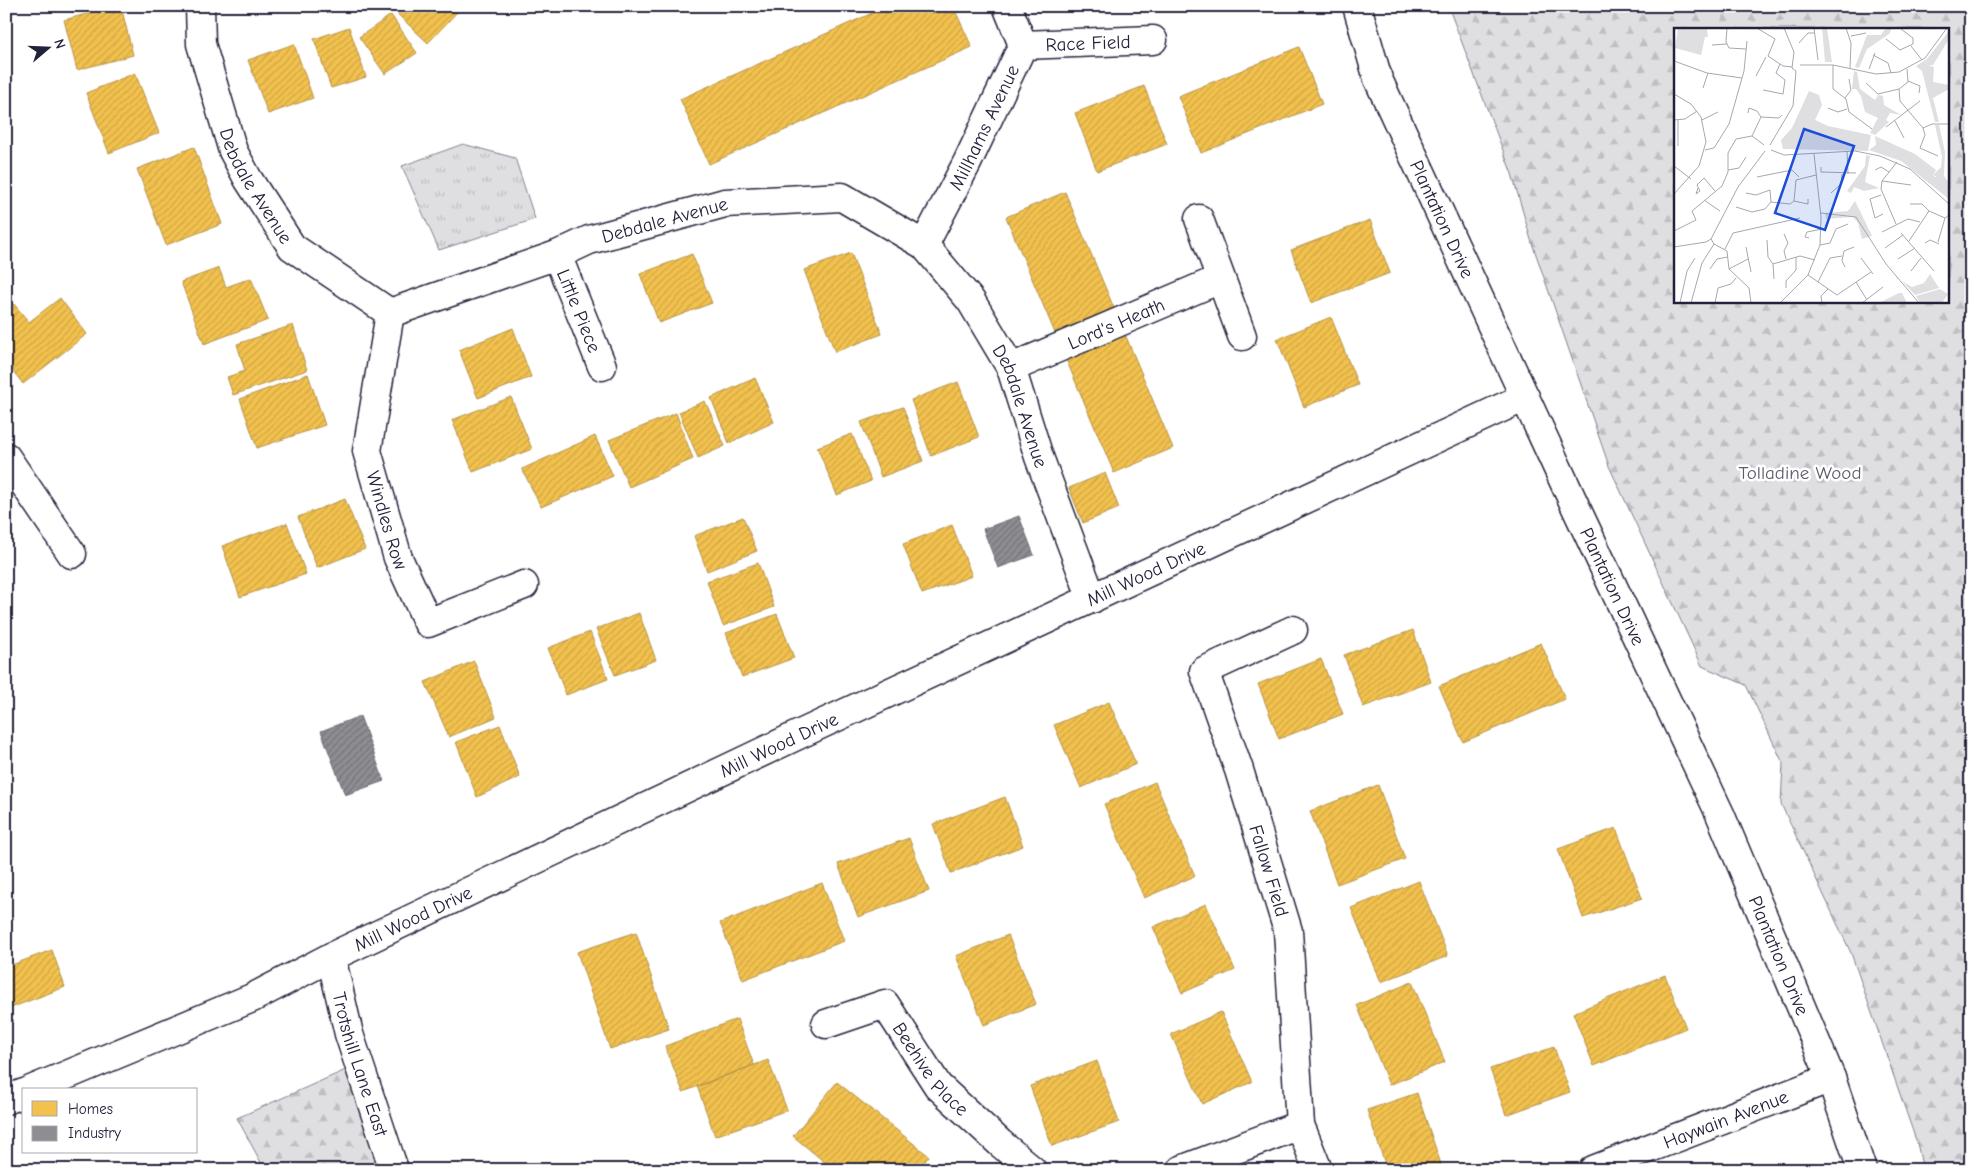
<svg xmlns="http://www.w3.org/2000/svg" width="1977" height="1176" viewBox="0 0 1977 1176" font-family="'Comic Neue',sans-serif">
  <style>
    .forest { fill: url(#forest-firs); stroke: #80808e; fill-rule: evenodd }
    .park { fill: url(#park-tufts); stroke: #80808e }
    .homes { fill: url(#homes-hatch); stroke: #b49148 }
    .industry { fill: url(#industry-hatch); stroke: #6d6d78 }
    .lines { fill: none; stroke-linecap: round; stroke-linejoin: round }
    .minor-casing { stroke: #22223b; stroke-width: 31 }
    .minor { stroke: #fff; stroke-width: 28 }
    .labels { text-anchor: middle; stroke-width: 5; stroke-linejoin: round; paint-order: stroke }
    .street-label { font-size: 19px; fill: #22223b; stroke: #fff }
    .park-label { font-size: 19px; fill: #5b5b6d; stroke: #fff }
    .inset-road { fill: none; stroke: #a7a7b1; stroke-width: 1 }
    .view { fill: #1d4ed8; fill-opacity: 0.15; stroke: #1d4ed8; stroke-width: 2.5 }
    .inset-edge { fill: none; stroke: #22223b; stroke-width: 2.5 }
  </style>
  <defs>
    <pattern id="forest-firs" width="22" height="20" patternUnits="userSpaceOnUse" patternTransform="scale(1.25)"><rect width="22" height="20" fill="#dfdfe2"/><path d="M5 1l3.5 6h-7zM16 11l3.5 6h-7z" fill="#bfbfc3"/></pattern>
    <pattern id="park-tufts" width="24" height="20" patternUnits="userSpaceOnUse" patternTransform="scale(1.25)"><rect width="24" height="20" fill="#dfdfe2"/><path d="M3 7l-1-3M5 7V3M7 7l1-3M15 17l-1-3M17 17v-4M19 17l1-3" fill="none" stroke="#bfbfc3"/></pattern>
    <pattern id="homes-hatch" width="6" height="6" patternUnits="userSpaceOnUse" patternTransform="scale(1.25)"><rect width="6" height="6" fill="#f2c14e"/><path d="M-1 1l2-2M0 6l6-6M5 7l2-2" fill="none" stroke="#cfa645"/></pattern>
    <pattern id="industry-hatch" width="6" height="6" patternUnits="userSpaceOnUse" patternTransform="scale(1.25)"><rect width="6" height="6" fill="#8d8d92"/><path d="M-1 1l2-2M0 6l6-6M5 7l2-2" fill="none" stroke="#737378"/></pattern>
  </defs>
  <rect width="100%" height="100%" fill="#fff"/>
  <filter id="ink" filterUnits="userSpaceOnUse"><feTurbulence type="fractalNoise" baseFrequency=".02" numOctaves="2"/><feDisplacementMap in="SourceGraphic" scale="10" xChannelSelector="R" yChannelSelector="G"/><feConvolveMatrix kernelMatrix="1 2 1 2 8 2 1 2 1" color-interpolation-filters="sRGB"/></filter>
  <g filter="url(#ink)">
    <!-- forest -->
    <path class="forest" d="M 1448,6 L 1971,6 L 1971,1170 L 1923,1170 L 1917,1143 L 1851,953 L 1781,804 L 1783,763 L 1746,685 L 1702,666 L 1609,466 L 1531,240 L 1512,174 ZM 1676,29 L 1948,29 L 1948,301 L 1676,301 Z
      M 366,1061 L 411,1170 L 265,1170 L 237,1118 Z"/>
    <!-- park -->
    <path class="park" d="M 463,144 L 515,158 L 535,219 L 439,250 L 402,166 Z"/>
    <!-- homes -->
    <path class="homes" d="M 116,6 L 121,6 L 133,55 L 77,70 L 64,20 Z
      M 396,6 L 453,6 L 458,11 L 428,43 L 393,10 Z
      M 888,6 L 953,6 L 972,47 L 709,164 L 680,99 Z
      M 391,15 L 417,53 L 385,74 L 359,37 Z
      M 349,27 L 366,77 L 331,88 L 314,39 Z
      M 294,44 L 313,98 L 268,114 L 248,60 Z
      M 1299,47 L 1322,104 L 1201,153 L 1178,96 Z
      M 135,73 L 159,133 L 109,153 L 86,93 Z
      M 1144,86 L 1167,144 L 1097,171 L 1075,113 Z
      M 194,147 L 222,224 L 166,245 L 137,169 Z
      M 1065,192 L 1173,448 L 1114,473 L 1006,217 Z
      M 1370,220 L 1390,273 L 1311,303 L 1291,250 Z
      M 851,253 L 882,334 L 835,352 L 804,270 Z
      M 692,254 L 712,303 L 659,323 L 640,274 Z
      M 219,268 L 226,287 L 251,278 L 268,320 L 204,344 L 181,282 Z
      M 60,298 L 87,334 L 23,384 L 6,362 L 6,310 L 14,304 L 29,322 Z
      M 1331,317 L 1358,385 L 1304,407 L 1277,339 Z
      M 293,325 L 307,370 L 233,395 L 227,377 L 245,371 L 237,344 Z
      M 513,328 L 531,377 L 478,398 L 459,350 Z
      M 308,374 L 325,425 L 257,448 L 240,399 Z
      M 755,378 L 774,422 L 729,443 L 711,398 Z
      M 958,382 L 979,437 L 931,456 L 911,400 Z
      M 511,397 L 532,449 L 473,472 L 452,420 Z
      M 705,401 L 725,446 L 698,458 L 679,412 Z
      M 903,407 L 923,461 L 881,477 L 861,422 Z
      M 676,413 L 693,459 L 629,487 L 609,440 Z
      M 852,434 L 871,481 L 837,495 L 817,447 Z
      M 595,436 L 613,476 L 541,507 L 522,469 Z
      M 1105,473 L 1119,508 L 1083,523 L 1069,488 Z
      M 345,499 L 365,549 L 317,568 L 298,517 Z
      M 743,517 L 757,551 L 707,571 L 694,536 Z
      M 287,523 L 306,574 L 240,597 L 222,546 Z
      M 952,525 L 972,576 L 922,594 L 903,544 Z
      M 758,563 L 774,607 L 723,626 L 707,581 Z
      M 639,613 L 656,660 L 615,675 L 596,629 Z
      M 777,614 L 794,658 L 742,677 L 726,633 Z
      M 1413,630 L 1431,682 L 1363,707 L 1344,655 Z
      M 590,632 L 608,679 L 566,695 L 548,648 Z
      M 1541,643 L 1565,699 L 1463,742 L 1439,686 Z
      M 1321,659 L 1343,714 L 1279,739 L 1258,684 Z
      M 474,661 L 496,717 L 449,737 L 425,682 Z
      M 1109,702 L 1136,764 L 1081,788 L 1054,725 Z
      M 500,725 L 520,777 L 477,797 L 456,742 Z
      M 1155,782 L 1195,876 L 1144,898 L 1104,804 Z
      M 1378,785 L 1405,859 L 1337,884 L 1310,811 Z
      M 1005,797 L 1023,846 L 951,873 L 933,824 Z
      M 1616,828 L 1642,898 L 1583,918 L 1558,849 Z
      M 909,838 L 929,891 L 858,917 L 838,864 Z
      M 1419,881 L 1448,956 L 1381,982 L 1351,908 Z
      M 822,883 L 844,941 L 743,980 L 720,923 Z
      M 1206,904 L 1235,970 L 1182,993 L 1153,927 Z
      M 636,932 L 669,1029 L 610,1049 L 577,952 Z
      M 1008,935 L 1036,1004 L 984,1025 L 956,956 Z
      M 52,950 L 65,987 L 8,1009 L 6,967 Z
      M 1665,975 L 1686,1028 L 1594,1066 L 1573,1013 Z
      M 1412,982 L 1445,1062 L 1389,1085 L 1357,1005 Z
      M 1221,1012 L 1252,1082 L 1202,1104 L 1171,1034 Z
      M 737,1019 L 754,1065 L 683,1092 L 665,1046 Z
      M 1554,1047 L 1570,1092 L 1506,1115 L 1490,1069 Z
      M 768,1060 L 787,1110 L 715,1136 L 697,1086 Z
      M 1097,1061 L 1119,1122 L 1052,1146 L 1030,1086 Z
      M 837,1082 L 929,1156 L 918,1170 L 834,1170 L 793,1136 Z
      M 1417,1093 L 1443,1170 L 1387,1170 L 1367,1110 Z"/>
    <!-- industry -->
    <path class="industry" d="M 1019,516 L 1034,555 L 998,568 L 983,529 Z
      M 360,716 L 384,781 L 345,795 L 321,731 Z"/>
    <g class="lines">
      <defs>
        <g id="minor">
          <path id="s1" d="M 200,6 L 201,44 L 233,151 L 248,179 L 292,247 L 390,313 L 557,255 L 589,240 L 725,203 L 842,197 L 924,245 L 971,301 L 1011,368 L 1039,457 L 1092,599"/>
          <path id="s2" d="M 1357,6 L 1378,79 L 1577,510 L 1720,814 L 1831,1078 L 1862,1170"/>
          <path id="s3" d="M 1023,45 L 1153,40"/>
          <path d="M 1199,219 L 1242,336"/>
          <path id="s4" d="M 924,245 L 967,163 L 1023,45 L 1007,6"/>
          <path id="s5" d="M 557,255 L 602,366"/>
          <path id="s6" d="M 390,313 L 367,451 L 398,558 L 428,623 L 524,585"/>
          <path id="s7" d="M 1011,368 L 1220,279"/>
          <path d="M 6,457 L 72,554"/>
          <path id="s8" d="M 1293,630 L 1204,671 L 1239,770 L 1288,931 L 1300,1125 L 1318,1170"/>
          <path id="s9" d="M 331,957 L 349,1034 L 394,1170"/>
          <path id="s10" d="M 826,1024 L 885,1004 L 938,1086 L 1000,1143 L 1032,1170"/>
          <path id="s11" d="M 31,1090 L 252,998 L 331,957 L 798,735 L 1525,397"/>
          <path d="M 6,1100 L 24,1093"/>
          <path d="M 1181,1170 L 1300,1125"/>
          <path id="s12" d="M 1593,1170 L 1831,1078"/>
        </g>
      </defs>
      <!-- minor casing -->
      <use href="#minor" class="minor-casing"/>
      <!-- minor -->
      <use href="#minor" class="minor"/>
    </g>
  </g>
  <g class="labels">
    <!-- street labels -->
    <g class="street-label">
      <text dy="7" stroke="none"><textPath href="#s3" startOffset="65">Race Field</textPath></text>
      <text dy="7" stroke="none"><textPath href="#s4" startOffset="132">Millhams Avenue</textPath></text>
      <text dy="7" stroke="none"><textPath href="#s1" startOffset="191">Debdale Avenue</textPath></text>
      <text dy="7" stroke="none"><textPath href="#s2" startOffset="230">Plantation Drive</textPath></text>
      <text dy="7" stroke="none"><textPath href="#s1" startOffset="671">Debdale Avenue</textPath></text>
      <text dy="7" stroke="none"><textPath href="#s5" startOffset="60">Little Piece</textPath></text>
      <text dy="7" stroke="none"><textPath href="#s7" startOffset="114">Lord's Heath</textPath></text>
      <text dy="7" stroke="none"><textPath href="#s1" startOffset="1136">Debdale Avenue</textPath></text>
      <text dy="7" stroke="none"><textPath href="#s6" startOffset="212">Windles Row</textPath></text>
      <text dy="7" stroke="none"><textPath href="#s11" startOffset="1229">Mill Wood Drive</textPath></text>
      <text dy="7" stroke="none"><textPath href="#s2" startOffset="635">Plantation Drive</textPath></text>
      <text dy="7" stroke="none"><textPath href="#s11" startOffset="824">Mill Wood Drive</textPath></text>
      <text dy="7" stroke="none"><textPath href="#s8" startOffset="308">Fallow Field</textPath></text>
      <text dy="7" stroke="none"><textPath href="#s11" startOffset="419">Mill Wood Drive</textPath></text>
      <text dy="7" stroke="none"><textPath href="#s2" startOffset="1040">Plantation Drive</textPath></text>
      <text dy="7" stroke="none"><textPath href="#s9" startOffset="111">Trotshill Lane East</textPath></text>
      <text dy="7" stroke="none"><textPath href="#s10" startOffset="142">Beehive Place</textPath></text>
      <text dy="7" stroke="none"><textPath href="#s12" startOffset="142">Haywain Avenue</textPath></text>
    </g>
    <!-- park labels -->
    <g class="park-label">
      <text x="1800" y="479">Tolladine Wood</text>
    </g>
  </g>
  <!-- overview -->
  <g transform="translate(1674 28)">
    <rect width="275" height="275" fill="#fff"/>
    <path d="M 148,0 L 153,0 L 158,34 L 151,34 ZM 212,0 L 218,0 L 215,6 L 193,21 L 185,40 L 181,39 L 193,7 L 207,7 ZM 253,31 L 252,37 L 260,39 L 259,54 L 275,57 L 275,61 L 259,70 L 265,94 L 261,94 L 248,43 L 242,38 ZM 180,43 L 183,44 L 186,61 L 201,72 L 204,67 L 209,68 L 210,77 L 227,87 L 216,85 L 212,92 L 215,94 L 201,107 L 196,105 L 204,90 L 191,84 L 187,68 L 182,61 L 178,61 ZM 261,97 L 265,97 L 271,124 L 270,148 L 265,150 L 259,147 L 267,139 L 268,129 ZM 192,127 L 196,128 L 191,154 L 205,160 L 190,163 L 180,159 L 177,165 L 173,163 L 191,138 Z" fill="#dfdfe2"/>
    <path d="M 275,3 L 275,11 L 259,37 L 252,38 L 253,31 ZM 135,63 L 145,67 L 148,77 L 141,92 L 154,98 L 197,107 L 194,123 L 109,121 L 107,112 L 118,100 ZM 201,108 L 241,126 L 262,142 L 259,147 L 261,149 L 270,148 L 275,155 L 275,171 L 227,133 L 195,122 L 202,117 ZM 181,173 L 185,181 L 198,208 L 188,211 L 184,195 L 179,189 L 152,191 L 151,185 L 174,183 ZM 256,246 L 265,260 L 241,267 L 228,253 L 238,259 L 250,255 ZM 266,261 L 274,266 L 268,275 L 246,275 L 242,268 Z" fill="#dfdfe2"/>
    <path d="M 4,0 L 33,0 L 34,9 L 31,9 L 27,27 L 1,20 ZM 228,265 L 233,275 L 205,275 L 225,265 Z" fill="#dfdfe2"/>
    <path class="inset-road" d="M 53,0 L 52,14 L 55,20 L 72,21M 83,0 L 101,11 L 94,28 L 109,38 L 118,39M 110,0 L 120,24 L 118,40 L 122,43M 140,0 L 144,32M 172,0 L 177,15 L 176,40M 177,8 L 192,5M 212,11 L 226,22 L 239,16 L 239,10 L 227,1M 125,15 L 134,5 L 140,5M 38,17 L 53,16M 237,18 L 248,32M 199,27 L 214,35 L 217,45M 0,33 L 33,45 L 68,50M 126,37 L 159,37 L 202,46 L 225,44 L 251,30 L 273,0M 159,37 L 159,61 L 172,71 L 175,84 L 198,101M 195,41 L 201,25M 82,48 L 92,29M 234,53 L 246,58 L 245,65M 192,55 L 204,66 L 225,61 L 234,54 L 233,41M 29,60 L 34,45M 225,61 L 226,73 L 249,100 L 251,107 L 246,120 L 264,128M 89,62 L 109,66 L 111,52 L 102,45 L 106,36M 0,66 L 17,76 L 27,89 L 32,114 L 25,138 L 0,166M 171,70 L 177,62 L 175,51M 154,80 L 164,84 L 173,81M 74,85 L 75,80 L 83,83 L 87,89 L 78,108M 87,89 L 105,90 L 108,87M 0,92 L 11,91 L 23,83M 4,92 L 4,118M 28,92 L 44,84M 221,93 L 230,110M 212,99 L 246,73M 249,100 L 258,96 L 275,96M 96,117 L 119,78 L 122,43M 31,122 L 40,120 L 55,96 L 70,43 L 73,13M 97,122 L 110,127 L 181,123 L 206,128 L 236,141 L 275,176M 173,123 L 174,146M 0,138 L 17,151M 147,139 L 147,144 L 182,145M 54,142 L 65,140 L 72,129M 201,142 L 207,139 L 215,144M 83,149 L 118,142 L 125,149M 208,153 L 237,157M 24,160 L 22,166 L 26,163 L 23,157 L 30,150 L 41,163M 72,165 L 82,167 L 96,162 L 97,174 L 116,176 L 120,173 L 122,152 L 142,147M 157,165 L 167,156 L 168,146M 207,167 L 196,171 L 201,190 L 209,186M 30,172 L 46,183M 120,173 L 134,176 L 134,171M 236,176 L 248,176 L 255,183 L 271,190M 62,179 L 78,184 L 91,181 L 97,174M 147,185 L 182,189 L 212,236 L 245,275M 222,196 L 207,161 L 208,153 L 223,134M 0,203 L 22,192 L 18,183 L 48,158 L 54,144 L 54,125 L 62,111 L 78,108 L 90,117M 208,204 L 234,191 L 246,194M 227,205 L 260,243M 110,206 L 114,215 L 110,223 L 112,231M 135,210 L 131,209 L 133,204 L 148,201M 37,211 L 64,159 L 91,123M 93,212 L 94,229 L 99,236 L 126,228 L 141,232M 235,213 L 255,183M 264,214 L 271,190 L 275,187M 251,215 L 256,212 L 265,216M 40,216 L 53,223 L 55,241 L 75,260 L 77,275M 146,217 L 156,215 L 162,201 L 174,196M 0,219 L 32,214M 72,219 L 77,244M 211,220 L 229,207M 51,221 L 59,205 L 126,190M 187,230 L 199,246M 224,231 L 241,220M 99,236 L 100,251M 171,239 L 168,233 L 170,223 L 180,219M 36,241 L 43,231 L 54,229M 55,241 L 74,231M 237,243 L 247,230M 134,247 L 163,267 L 197,244M 144,254 L 156,230 L 168,228M 182,254 L 193,272M 112,260 L 112,253 L 122,242 L 122,229M 6,275 L 13,243 L 21,230M 17,275 L 28,235 L 40,216 L 37,211 L 32,214M 41,275 L 44,260 L 57,256 L 62,250M 106,275 L 134,247 L 146,217 L 147,189 L 140,126M 148,275 L 147,268 L 154,261M 188,275 L 209,259"/>
    <path class="view" d="M 130,101 L 180,118 L 151,202 L 101,185 Z"/>
    <rect width="275" height="275" class="inset-edge"/>
  </g>
  <!-- margin -->
  <rect width="1977" height="1176" fill="none" stroke="#fff" stroke-width="25"/>
  <rect x="12" y="12" width="1952" height="1151" fill="none" stroke="#22223b" stroke-width="2" filter="url(#ink)"/>
  <!-- legend -->
  <rect x="22" y="1088" width="175" height="65" fill="#ffffff" stroke="#a7a7b1"/>
  <rect x="32" y="1101" width="25" height="15" fill="#f2c14e" stroke="#a7a7b1"/>
  <text x="68" y="1114" font-size="15" fill="#22223b">Homes</text>
  <rect x="32" y="1126" width="25" height="15" fill="#8d8d92" stroke="#a7a7b1"/>
  <text x="68" y="1138" font-size="15" fill="#22223b">Industry</text>
  <!-- north arrow -->
  <g transform="translate(48 48) rotate(71)" stroke="#ffffff" stroke-width="4" paint-order="stroke">
  <path d="M0-4L9 19L0 12L-9 19Z" fill="#22223b"/>
  <text y="-8" font-size="14" font-weight="bold" text-anchor="middle" fill="#22223b">N</text>
  </g>
</svg>
